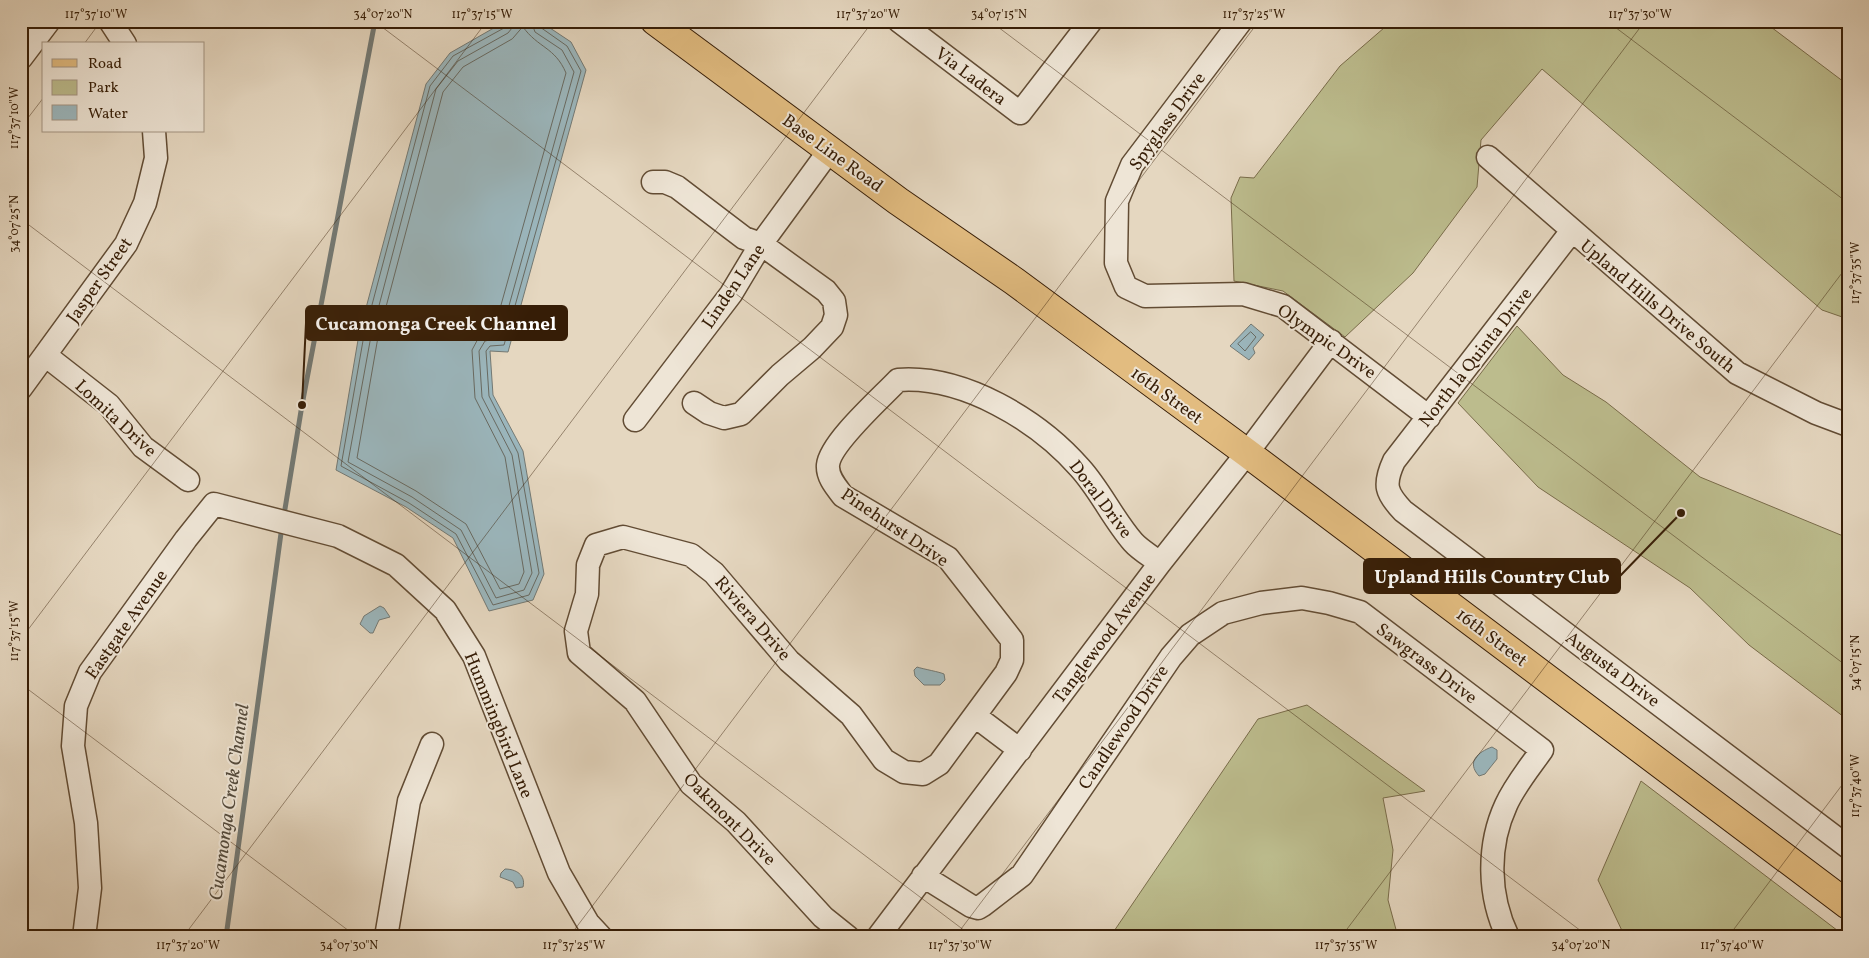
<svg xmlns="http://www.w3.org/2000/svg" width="1869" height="958" viewBox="0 0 1869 958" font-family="Vollkorn,serif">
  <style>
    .green { fill: #bcbc8d; stroke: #796c4a }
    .water { fill: #9bb7be; stroke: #737974 }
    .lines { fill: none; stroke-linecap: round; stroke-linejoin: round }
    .shore { stroke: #686a62; stroke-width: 1 }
    .stream { stroke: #737974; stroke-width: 5 }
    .minor-casing { stroke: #624c34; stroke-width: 25 }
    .major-casing { stroke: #361d06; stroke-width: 30 }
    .minor { stroke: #eee5d6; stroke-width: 22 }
    .major { stroke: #e2bc80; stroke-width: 28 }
    .ticks { fill: none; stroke: #361d06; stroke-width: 1; stroke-opacity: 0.45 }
    .labels { text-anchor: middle; stroke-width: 4; stroke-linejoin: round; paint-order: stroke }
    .street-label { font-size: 18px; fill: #361d06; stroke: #eee5d6 }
    .water-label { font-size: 19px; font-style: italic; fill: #544b3d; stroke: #eee5d6 }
    .leader { fill: none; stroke: #361d06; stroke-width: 2 }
    .callout-dot { fill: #361d06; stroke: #eee5d6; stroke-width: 2 }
    .callout { fill: #361d06; stroke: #361d06; stroke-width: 2 }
    .callout-label { font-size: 19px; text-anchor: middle; font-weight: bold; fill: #fff }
    .neatline { fill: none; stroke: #361d06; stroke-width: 2 }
    .ticks-label { font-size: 12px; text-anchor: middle; fill: #361d06 }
  </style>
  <rect width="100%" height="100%" fill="#e5d7c0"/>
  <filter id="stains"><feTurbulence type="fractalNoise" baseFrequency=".004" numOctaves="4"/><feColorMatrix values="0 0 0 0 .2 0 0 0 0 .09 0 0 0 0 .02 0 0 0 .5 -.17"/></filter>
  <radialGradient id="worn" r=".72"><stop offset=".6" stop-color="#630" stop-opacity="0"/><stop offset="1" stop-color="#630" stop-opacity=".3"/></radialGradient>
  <!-- green -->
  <path class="green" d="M 1392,21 L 1763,21 L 1848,85 L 1848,319 L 1822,310 L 1542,69 L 1481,140 L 1477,187 L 1413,273 L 1345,337 L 1283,291 L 1234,281 L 1231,198 L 1240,177 L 1254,178 L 1340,66 Z
    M 1517,326 L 1563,375 L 1606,402 L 1700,477 L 1848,538 L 1848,720 L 1749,645 L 1690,588 L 1538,487 L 1458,403 Z
    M 1307,705 L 1425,791 L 1383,798 L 1393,850 L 1388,900 L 1398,937 L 1110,937 L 1258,719 Z
    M 1641,781 L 1846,937 L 1625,937 L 1598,880 Z"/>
  <!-- water -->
  <path class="water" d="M 506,21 L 535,21 L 544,24 L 571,42 L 586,70 L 508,352 L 490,351 L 493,395 L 523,451 L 544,574 L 533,600 L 489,611 L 453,538 L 406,507 L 336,470 L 359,334 L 426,84 L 450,53 Z
    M 1251,324 L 1264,335 L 1253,348 L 1255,353 L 1249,360 L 1230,346 Z
    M 380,606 L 384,608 L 390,617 L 379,620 L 373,633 L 370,633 L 360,624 L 364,616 Z
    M 917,667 C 923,669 940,672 944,674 L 945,680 L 940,685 L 924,685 L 915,676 L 914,670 Z
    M 1492,747 L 1497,750 L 1497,759 L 1485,774 L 1479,776 C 1466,762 1478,752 1492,747 Z
    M 505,869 C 516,869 526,875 523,887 L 516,888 L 513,882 L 500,877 L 501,873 Z"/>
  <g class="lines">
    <!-- shore -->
    <path class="shore" d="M 507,21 L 504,28 L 453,56 L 430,86 L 364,335 L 341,466 L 409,503 L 456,534 L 493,605 L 529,595 L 539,573 L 518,453 L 489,396 L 486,351 L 490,346 L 504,345 L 581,71 L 567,46 L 540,27 L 538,21
      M 513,21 L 512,28 L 508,33 L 458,61 L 436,89 L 371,336 L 348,462 L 412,497 L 461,530 L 496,598 L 524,590 L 532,573 L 512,455 L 482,397 L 479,351 L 485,341 L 500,338 L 574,72 L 562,50 L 535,32 L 531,21
      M 523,27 C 538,48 555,47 566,73 L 494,330 L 479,337 L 472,350 L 475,398 L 505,457 L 524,572 L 519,584 L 500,589 L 466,524 L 416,491 L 357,458 L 378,337 L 443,92 L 463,67 L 512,39 Z
      M 1251,332 L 1256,337 L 1245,351 L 1238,344 Z"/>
    <!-- stream -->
    <path class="stream" d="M 284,515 L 302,405 L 375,21
      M 226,937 L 282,526"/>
    <defs>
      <path id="minor" d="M 110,21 L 125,44
        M 899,21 L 1020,113 L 1091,21
        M 1241,21 L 1132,165 L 1117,201 L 1116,263 L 1126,287 L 1145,296 L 1243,294 L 1283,306 L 1429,417
        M 21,58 L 49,21
        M 1488,157 L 1737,373 L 1816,413 L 1848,425
        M 653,182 L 665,182 L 677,187 L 744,238 L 761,244 L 826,291 L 834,301 L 836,315 L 832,327 L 812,348 L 780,375 L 741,414 L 724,418 L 709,413 L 694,403
        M 1571,232 L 1394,461 C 1383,485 1386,493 1403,511 L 1848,847
        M 45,355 L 109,405 L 143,447 L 188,480
        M 21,388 L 126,244 L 145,203 L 156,158 L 154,131
        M 635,420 L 731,294 L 761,244 L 829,151
        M 975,716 L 1020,750
        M 923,876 L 971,906 L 978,908 L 983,905 L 1022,875 L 1171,657 L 1190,635 L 1223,613 L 1261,603 L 1302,598 L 1329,603 L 1360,612 L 1542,750 C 1530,767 1515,785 1506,805 C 1487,846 1488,896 1508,937
        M 84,937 L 90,888 L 86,823 L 73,746 L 76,706 L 90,672 L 186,539 L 214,504 L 338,536 L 396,565 L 445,610 L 474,656 L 559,873 L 588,923 L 601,937
        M 386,937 L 409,801 L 432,744
        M 848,937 L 823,917 L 736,822 L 691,784 L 635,701 L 579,653 L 576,631 L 587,594 L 588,565 L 596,545 L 623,537 L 691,555 L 714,573 L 789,661 L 851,715 L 884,760 L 904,772 L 923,774 L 939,764 L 1006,673 L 1012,660 L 1012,640 L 948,558 L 843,496 C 836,487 827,477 828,465 C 830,443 881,398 898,380 C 963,375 1038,420 1080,468 C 1100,490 1113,519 1133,542 C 1140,550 1151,556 1160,563
        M 878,937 L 1160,563 L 1247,453 L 1331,341"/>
      <path id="major" d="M 655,21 L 898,201 L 1014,281 L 1247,453 L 1848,905"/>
    </defs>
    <!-- minor casing -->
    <use href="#minor" class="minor-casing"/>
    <!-- major casing -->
    <use href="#major" class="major-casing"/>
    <!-- minor -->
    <use href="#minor" class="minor"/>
    <!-- major -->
    <use href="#major" class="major"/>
  </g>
  <!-- ticks -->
  <path class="ticks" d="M 374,21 L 1589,937M 990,21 L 1848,667M 1607,21 L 1848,203M 84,44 L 101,21M 21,127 L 44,97M 21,219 L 973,937M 21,639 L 487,21M 21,684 L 357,937M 183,937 L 873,21M 569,937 L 1259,21M 955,937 L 1645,21M 1341,937 L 1848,265M 1728,937 L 1848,777"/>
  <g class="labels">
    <!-- street labels -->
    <g class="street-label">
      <text transform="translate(971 76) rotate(37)" y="6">Via Ladera</text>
      <text transform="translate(1167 121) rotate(-54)" y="6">Spyglass Drive</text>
      <text transform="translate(833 153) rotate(36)" y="6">Base Line Road</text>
      <text transform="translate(99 280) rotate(-55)" y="6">Jasper Street</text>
      <text transform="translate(733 286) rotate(-56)" y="6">Linden Lane</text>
      <text transform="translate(1658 306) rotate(40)" y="6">Upland Hills Drive South</text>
      <text transform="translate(1327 341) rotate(35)" y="6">Olympic Drive</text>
      <text transform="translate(1475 357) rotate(-52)" y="6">North la Quinta Drive</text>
      <text transform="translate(1167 395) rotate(36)" y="6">16th Street</text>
      <text transform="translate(116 418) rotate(43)" y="6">Lomita Drive</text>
      <text transform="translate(1101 499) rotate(53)" y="6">Doral Drive</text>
      <text transform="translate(895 527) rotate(34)" y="6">Pinehurst Drive</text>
      <text transform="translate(753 618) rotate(49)" y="6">Riviera Drive</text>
      <text transform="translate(126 624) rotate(-55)" y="6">Eastgate Avenue</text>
      <text transform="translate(1492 637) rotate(37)" y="6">16th Street</text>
      <text transform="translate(1104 638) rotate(-53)" y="6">Tanglewood Avenue</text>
      <text transform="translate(1427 663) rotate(37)" y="6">Sawgrass Drive</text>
      <text transform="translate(1613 669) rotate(37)" y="6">Augusta Drive</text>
      <text transform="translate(499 725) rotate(68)" y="6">Hummingbird Lane</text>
      <text transform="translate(1123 727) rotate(-56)" y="6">Candlewood Drive</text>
      <text transform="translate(730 819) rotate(45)" y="6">Oakmont Drive</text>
    </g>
    <!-- water labels -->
    <g class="water-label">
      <text transform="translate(228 802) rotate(-82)" y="7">Cucamonga Creek Channel</text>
    </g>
  </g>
  <!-- callouts -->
  <path class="leader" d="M302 405L306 323M1681 513L1620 576"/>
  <g class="callout-dot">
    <circle cx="302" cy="405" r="5"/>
    <circle cx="1681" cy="513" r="5"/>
  </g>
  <g class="callout">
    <rect x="306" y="306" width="261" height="34" rx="5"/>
    <rect x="1364" y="559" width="256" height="34" rx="5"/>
  </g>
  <g class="callout-label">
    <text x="436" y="330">Cucamonga Creek Channel</text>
    <text x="1492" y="583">Upland Hills Country Club</text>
  </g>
  <!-- margin -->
  <rect width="1869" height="958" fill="none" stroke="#e5d7c0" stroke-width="55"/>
  <!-- legend -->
  <rect x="42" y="42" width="162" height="90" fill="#eee5d6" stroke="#a49583"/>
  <rect x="52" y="59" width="25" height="8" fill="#e2bc80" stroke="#a49583"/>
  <text x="88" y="68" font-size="15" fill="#361d06">Road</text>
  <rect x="52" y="80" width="25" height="15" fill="#bcbc8d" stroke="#a49583"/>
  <text x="88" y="92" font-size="15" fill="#361d06">Park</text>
  <rect x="52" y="105" width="25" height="15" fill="#9bb7be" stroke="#a49583"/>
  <text x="88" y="118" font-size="15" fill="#361d06">Water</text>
  <rect x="28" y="28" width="1814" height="902" class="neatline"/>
  <g class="ticks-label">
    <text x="96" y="18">117°37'10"W</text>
    <text x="383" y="18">34°07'20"N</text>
    <text x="482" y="18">117°37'15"W</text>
    <text x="868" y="18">117°37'20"W</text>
    <text x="999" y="18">34°07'15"N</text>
    <text x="1254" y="18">117°37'25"W</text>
    <text x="1640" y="18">117°37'30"W</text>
    <text transform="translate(14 118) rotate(-90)" y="4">117°37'10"W</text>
    <text transform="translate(14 224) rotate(-90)" y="4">34°07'25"N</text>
    <text transform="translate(1855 273) rotate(-90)" y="4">117°37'35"W</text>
    <text transform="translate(14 631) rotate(-90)" y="4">117°37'15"W</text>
    <text transform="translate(1855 663) rotate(-90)" y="4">34°07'15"N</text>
    <text transform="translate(1855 786) rotate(-90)" y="4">117°37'40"W</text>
    <text x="188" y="949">117°37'20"W</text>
    <text x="349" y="949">34°07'30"N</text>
    <text x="574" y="949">117°37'25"W</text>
    <text x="960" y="949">117°37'30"W</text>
    <text x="1346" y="949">117°37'35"W</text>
    <text x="1581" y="949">34°07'20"N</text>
    <text x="1732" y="949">117°37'40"W</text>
  </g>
  <rect width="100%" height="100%" filter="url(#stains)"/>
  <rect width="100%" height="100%" fill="url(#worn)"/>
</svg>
